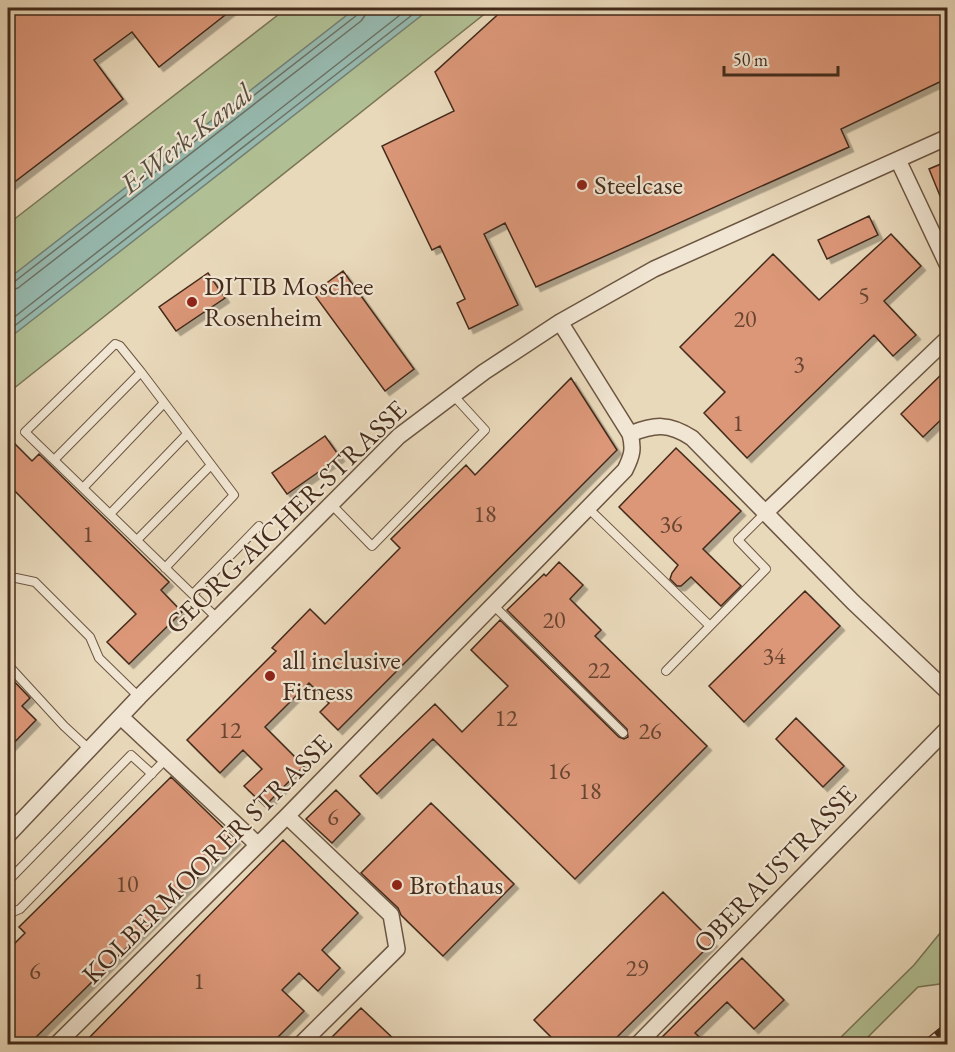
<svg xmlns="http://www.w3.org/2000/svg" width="955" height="1052" viewBox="0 0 955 1052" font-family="'EB Garamond',serif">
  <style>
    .green { fill: #b1c094; stroke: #7a7557; stroke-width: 1.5 }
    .water { fill: #97bab0; stroke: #758074; stroke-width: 1.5 }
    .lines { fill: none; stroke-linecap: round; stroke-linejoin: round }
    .shore { stroke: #6d7265; stroke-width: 1.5 }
    .building { fill: #db9778; stroke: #432a1a; stroke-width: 1.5; filter: url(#shadow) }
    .service-casing { stroke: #6c5642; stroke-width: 10 }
    .minor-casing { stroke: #6c5642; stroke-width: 18 }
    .service { stroke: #f1e6d3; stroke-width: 8 }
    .minor { stroke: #f1e6d3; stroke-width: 15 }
    .rail-casing { stroke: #432a1a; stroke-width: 7 }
    .rail { stroke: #f1e6d3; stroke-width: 4.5; stroke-dasharray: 14; stroke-linecap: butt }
    .poi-dot { fill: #8f2418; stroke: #f1e6d3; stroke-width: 2 }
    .labels { text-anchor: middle; stroke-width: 4.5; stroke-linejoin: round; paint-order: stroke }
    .number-label { font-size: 24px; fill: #694532 }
    .poi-label { font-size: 27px; fill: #432a1a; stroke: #f1e6d3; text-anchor: start }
    .street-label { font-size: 27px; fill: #432a1a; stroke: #f1e6d3 }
    .water-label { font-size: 28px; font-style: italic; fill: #584e40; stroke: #f1e6d3 }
  </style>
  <defs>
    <filter id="shadow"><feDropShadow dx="4.5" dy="4.5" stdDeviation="0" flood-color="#0004"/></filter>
  </defs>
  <rect width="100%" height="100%" fill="#e9d9bb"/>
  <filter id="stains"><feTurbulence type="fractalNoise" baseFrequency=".00333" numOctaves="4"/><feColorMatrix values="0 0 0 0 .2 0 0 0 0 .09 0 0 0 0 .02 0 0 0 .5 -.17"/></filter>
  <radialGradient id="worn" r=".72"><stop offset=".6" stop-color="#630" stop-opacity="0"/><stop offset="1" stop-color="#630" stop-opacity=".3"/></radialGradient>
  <!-- green -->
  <path class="green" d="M 287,8 L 492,8 L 8,393 L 8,224 Z
    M 947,930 L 947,983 L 918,987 L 861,1044 L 834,1044 L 914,965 L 941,932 Z"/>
  <!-- water -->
  <path class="water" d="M 356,8 L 431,8 L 8,339 L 8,279 Z"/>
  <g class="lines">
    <!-- shore -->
    <path class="shore" d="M 8,283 L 14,282 L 357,15 L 359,8
      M 8,291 L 18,288 L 361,21 L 366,14 L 367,8
      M 8,322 L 409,8
      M 8,331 L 421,8"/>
  </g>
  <!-- building -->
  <path class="building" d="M 8,8 L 234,8 L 159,67 L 132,32 L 94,60 L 123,99 L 8,187 Z
    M 505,8 L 948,8 L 948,78 L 841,129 L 849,147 L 536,287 L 505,223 L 484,234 L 518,305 L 469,329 L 457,303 L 465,299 L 440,246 L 432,250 L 382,146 L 454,111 L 435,72 Z
    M 948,161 L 948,213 L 947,213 L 929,169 Z
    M 869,216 L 878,235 L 827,259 L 818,240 Z
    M 891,234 L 921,266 L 884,301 L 916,335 L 893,356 L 874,335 L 747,458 L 704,413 L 725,392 L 680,347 L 773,254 L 819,300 Z
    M 343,271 L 414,369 L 385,391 L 313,293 Z
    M 208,273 L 225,298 L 176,331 L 159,307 Z
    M 948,368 L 948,413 L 923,437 L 901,414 Z
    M 571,378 L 617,450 L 338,730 L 320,712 L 329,703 L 309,683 L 265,727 L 304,766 L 265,806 L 244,786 L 262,769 L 243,750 L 220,773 L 187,740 L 276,651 L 272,648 L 310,609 L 325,624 L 400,548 L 391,539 L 466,465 L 475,475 Z
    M 325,436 L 340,457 L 287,494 L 272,473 Z
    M 8,437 L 32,461 L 39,454 L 169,582 L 161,590 L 182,612 L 129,664 L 107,642 L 136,614 L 8,484 Z
    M 676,448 L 741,511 L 703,549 L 741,586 L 721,606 L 691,577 L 681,586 L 677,586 L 670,579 L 672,573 L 678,565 L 619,507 Z
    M 559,562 L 583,585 L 570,599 L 601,630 L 595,636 L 707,746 L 575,879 L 433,739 L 377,794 L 360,776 L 435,704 L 462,732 L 508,686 L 471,650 L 500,620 L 619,737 L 624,739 L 628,737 L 627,729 L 507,610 L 544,574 L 546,576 Z
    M 805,591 L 840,626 L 744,722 L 709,686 Z
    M 8,675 L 30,698 L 22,706 L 36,720 L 8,749 Z
    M 796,718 L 844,766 L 823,787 L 776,739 Z
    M 171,777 L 236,840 L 29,1044 L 8,1044 L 8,950 L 25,933 L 19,927 Z
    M 336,790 L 360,814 L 332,843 L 306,819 Z
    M 431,803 L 514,884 L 443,956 L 401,915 L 398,908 L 361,873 Z
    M 283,840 L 358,913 L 322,950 L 340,968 L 318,991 L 299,973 L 282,990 L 304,1011 L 271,1044 L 83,1044 Z
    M 663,892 L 713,942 L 610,1044 L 558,1044 L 534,1020 Z
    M 742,958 L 784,1000 L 754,1029 L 727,1002 L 695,1033 L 707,1044 L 655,1044 Z
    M 361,1008 L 399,1044 L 325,1044 Z"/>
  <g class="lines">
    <defs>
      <path id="service" d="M 54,460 L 141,372
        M 83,488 L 164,403
        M 331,504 L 372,546 L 485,430 L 453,395
        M 588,508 L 710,626 L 666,671
        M 110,514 L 187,434
        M 137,540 L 211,465
        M 165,568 L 234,495 L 141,372 L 120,346 L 115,344 L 25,432 L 218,619
        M 16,578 L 35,582 L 90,637 L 99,658 L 139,697
        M 193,594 L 259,526
        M 492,604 L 623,733
        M 710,626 L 766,569 L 738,540 L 766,512
        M 8,665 L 64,726 L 90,750
        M 8,881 L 131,755 L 152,774
        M 8,914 L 20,909 L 166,759"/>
      <path id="minor" d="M 898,160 L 948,266
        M 630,434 C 655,424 669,423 692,438 L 853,602 L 948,692
        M 766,512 L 948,338
        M 121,717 L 258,845
        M 287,816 L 391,915 L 397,949 L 301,1044
        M 8,835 L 139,697 L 399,436 L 484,372 L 560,322 L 654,269 L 948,137
        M 57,1044 L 287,816 L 625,470 C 632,456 634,449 630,434 L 560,322
        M 638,1044 L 948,728"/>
    </defs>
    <!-- service casing -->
    <use href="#service" class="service-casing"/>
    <!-- minor casing -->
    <use href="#minor" class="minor-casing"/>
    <!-- service -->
    <use href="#service" class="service"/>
    <!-- minor -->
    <use href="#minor" class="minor"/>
    <defs>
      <path id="rail" d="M 925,1044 L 948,1025"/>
    </defs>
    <!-- rail casing -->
    <use href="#rail" class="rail-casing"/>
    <!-- rail -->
    <use href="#rail" class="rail"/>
  </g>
  <!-- markers -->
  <g class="poi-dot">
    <circle cx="582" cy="185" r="6"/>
    <circle cx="192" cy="302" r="6"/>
    <circle cx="270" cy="676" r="6"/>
    <circle cx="397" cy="885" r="6"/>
  </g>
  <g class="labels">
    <!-- number labels -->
    <g class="number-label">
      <text x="864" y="303">5</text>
      <text x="745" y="327">20</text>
      <text x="799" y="372">3</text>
      <text x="738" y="431">1</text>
      <text x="485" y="522">18</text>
      <text x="671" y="532">36</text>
      <text x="88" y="542">1</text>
      <text x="554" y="628">20</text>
      <text x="774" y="664">34</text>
      <text x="599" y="678">22</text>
      <text x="506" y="726">12</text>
      <text x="230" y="738">12</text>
      <text x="650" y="739">26</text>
      <text x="559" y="779">16</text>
      <text x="590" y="799">18</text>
      <text x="333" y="825">6</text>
      <text x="127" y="892">10</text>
      <text x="637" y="976">29</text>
      <text x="35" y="979">6</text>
      <text x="199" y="989">1</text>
    </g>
    <!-- poi labels -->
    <g class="poi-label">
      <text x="594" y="194">Steelcase</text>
      <text x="204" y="295">DITIB Moschee<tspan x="204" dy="31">Rosenheim</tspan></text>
      <text x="282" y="669">all inclusive<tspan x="282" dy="31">Fitness</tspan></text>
      <text x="409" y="894">Brothaus</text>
    </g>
    <!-- street labels -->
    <g class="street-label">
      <text transform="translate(286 517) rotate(-44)" y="9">GEORG-AICHER-STRASSE</text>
      <text transform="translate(207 859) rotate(-45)" y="9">KOLBERMOORER STRASSE</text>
      <text transform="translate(775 869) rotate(-46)" y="9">OBERAUSTRASSE</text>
    </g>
    <!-- water labels -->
    <g class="water-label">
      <text transform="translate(186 138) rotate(-38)" y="10">E-Werk-Kanal</text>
    </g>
  </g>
  <!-- margin -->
  <rect width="955" height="1052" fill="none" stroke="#e9d9bb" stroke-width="30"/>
  <rect x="9" y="9" width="937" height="1034" fill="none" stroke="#432a1a" stroke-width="3"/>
  <rect x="15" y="15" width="925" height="1022" fill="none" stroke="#432a1a" stroke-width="1.5"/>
  <!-- scale -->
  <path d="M724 66v9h114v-9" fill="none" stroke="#432a1a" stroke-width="3"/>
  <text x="733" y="66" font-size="18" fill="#432a1a" stroke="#f1e6d3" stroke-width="4.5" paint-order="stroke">50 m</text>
  <rect width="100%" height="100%" filter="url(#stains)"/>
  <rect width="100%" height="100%" fill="url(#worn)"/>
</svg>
